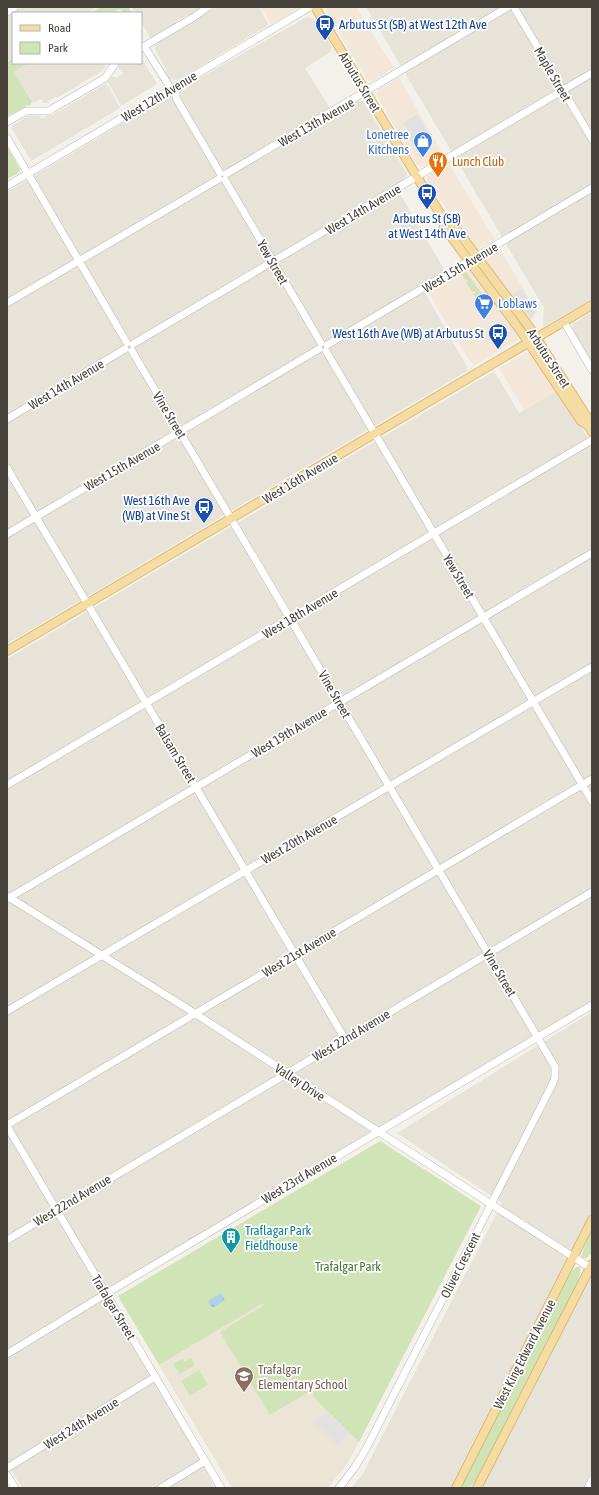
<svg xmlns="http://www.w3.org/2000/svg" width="599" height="1495" viewBox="0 0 599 1495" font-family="'Asap Condensed',sans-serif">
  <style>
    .residential { fill: #e7e3d9 }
    .commercial { fill: #f3e7d9 }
    .education { fill: #ebe5d6 }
    .green { fill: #d1e4b8 }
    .parking { fill: #e3e1df }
    .water { fill: url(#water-ripples) }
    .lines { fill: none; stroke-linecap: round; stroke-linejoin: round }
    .minor-casing { stroke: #beb8ae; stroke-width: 8 }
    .major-casing { stroke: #d9b974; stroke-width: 10 }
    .minor { stroke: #fff; stroke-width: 7 }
    .major { stroke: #f5dca3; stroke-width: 8 }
    .labels { text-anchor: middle; stroke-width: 3.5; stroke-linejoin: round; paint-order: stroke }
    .transit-label { font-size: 13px; fill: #164399; stroke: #fff; text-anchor: end }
    .street-label { font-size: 13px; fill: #474239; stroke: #fff }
    .shop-label { font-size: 13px; fill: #366cbe; stroke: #fff; text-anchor: end }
    .food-label { font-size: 13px; fill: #c56008; stroke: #fff; text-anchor: start }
    .culture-label { font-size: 13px; fill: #0d838f; stroke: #fff; text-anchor: start }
    .park-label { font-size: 13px; fill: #4c7432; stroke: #fff }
    .education-label { font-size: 13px; fill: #785e54; stroke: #fff; text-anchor: start }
  </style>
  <defs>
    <pattern id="water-ripples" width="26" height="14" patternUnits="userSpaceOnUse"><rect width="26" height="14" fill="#aed2ea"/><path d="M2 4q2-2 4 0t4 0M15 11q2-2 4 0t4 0" fill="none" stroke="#8facbf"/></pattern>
  </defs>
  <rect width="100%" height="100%" fill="#f4f1eb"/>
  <!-- residential -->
  <path class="residential" d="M 23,7 L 93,7 L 94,9 L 88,13 L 13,13 L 13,58 L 7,61 L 7,16 Z
    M 132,7 L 201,7 L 190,16 L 187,15 L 176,22 L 175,24 L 151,39 L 141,22 L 141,13 L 136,13 Z
    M 218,7 L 259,7 L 269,25 L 179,79 L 174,80 L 169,79 L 166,74 L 166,70 L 155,49 L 156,43 L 199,18 L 210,10 Z
    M 366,7 L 592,7 L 592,299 L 543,327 L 544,308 Z
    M 307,17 L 314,19 L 332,47 L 330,52 L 305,68 L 334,115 L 357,101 L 363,101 L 406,172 L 407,175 L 406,178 L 395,185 L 445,271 L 421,286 L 467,367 L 467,371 L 7,644 L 7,192 L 182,88 Z
    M 141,57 L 157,84 L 121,106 L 108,82 L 112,76 L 116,78 L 123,74 L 117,66 L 121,63 L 141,63 Z
    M 27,63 L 104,63 L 105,67 L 102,71 L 57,98 L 56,97 L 48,101 L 49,103 L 43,103 L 41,99 L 37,100 L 36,102 L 32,102 L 30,105 L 27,106 L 16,78 L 11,72 Z
    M 105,84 L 108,86 L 120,108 L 31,161 L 12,129 L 13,125 L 30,115 L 31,116 L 39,115 L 41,119 L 50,114 L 51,116 Z
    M 592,312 L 592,362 L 572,328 L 574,323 Z
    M 493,372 L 496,374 L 519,413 L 557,391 L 592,444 L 592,1002 L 103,1294 L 178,1418 L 215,1488 L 22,1488 L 7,1463 L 7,659 Z
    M 592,1012 L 592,1212 L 454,1480 L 455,1482 L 452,1488 L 351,1488 L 362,1475 L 377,1446 L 502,1203 L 397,1133 Z
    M 592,1275 L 592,1488 L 481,1488 L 590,1277 Z"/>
  <!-- commercial -->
  <path class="commercial" d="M 261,7 L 300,7 L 271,24 Z
    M 327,7 L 356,7 L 394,68 L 373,81 L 367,80 L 327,12 Z
    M 399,77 L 444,156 L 422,167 L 417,165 L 376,94 L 379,89 Z
    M 448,162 L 495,240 L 480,248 L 477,249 L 474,246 L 427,181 L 428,176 Z
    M 499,248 L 537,312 L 530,321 L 485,261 L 489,254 Z
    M 469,266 L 518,336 L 516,341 L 475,365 L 471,363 L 427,291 Z
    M 526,353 L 531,353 L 557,391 L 524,410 L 501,371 L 500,368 Z"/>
  <!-- education -->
  <path class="education" d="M 263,1302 L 314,1388 L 313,1397 L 359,1442 L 347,1464 L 328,1488 L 232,1488 L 159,1365 Z"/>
  <!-- green -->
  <path class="green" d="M 101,7 L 128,7 L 132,13 L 123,13 L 120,9 L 113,13 L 91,13 Z
    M 13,58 L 13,63 L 29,63 L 13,72 L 32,102 L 30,105 L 28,105 L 10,115 L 7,115 L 7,62 Z
    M 7,146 L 20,170 L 17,174 L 7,179 Z
    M 466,272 L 492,307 L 484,312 L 481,307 L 482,306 L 482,304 L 480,305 L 473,294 L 475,293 L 474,291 L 472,292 L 466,282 L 468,281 L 467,279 L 465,280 L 462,274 Z
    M 380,1141 L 481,1206 L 359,1442 L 313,1397 L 314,1389 L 270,1415 L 220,1332 L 264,1305 L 263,1303 L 159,1365 L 118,1296 Z
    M 592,1227 L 592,1252 L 587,1258 L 583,1258 L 581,1257 Z
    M 577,1267 L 580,1267 C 584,1279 551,1337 544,1350 L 541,1351 L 541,1355 L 521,1394 L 518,1395 L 519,1398 L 482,1471 L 470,1488 L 463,1488 L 463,1484 L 474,1456 L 507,1393 L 510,1391 L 509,1388 C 518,1370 565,1271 577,1267 Z
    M 183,1358 L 185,1362 L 191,1358 L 195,1365 L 180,1374 L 173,1364 Z
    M 199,1370 L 208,1385 L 190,1396 L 181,1381 Z"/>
  <!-- parking -->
  <path class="parking" d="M 417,114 L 431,136 L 414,147 L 409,138 L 411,136 L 403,123 Z
    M 522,289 L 535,311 L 531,319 L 514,294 Z
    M 327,1412 L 349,1433 L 338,1445 L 314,1423 Z"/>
  <!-- water -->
  <path class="water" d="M 221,1293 L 225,1300 L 212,1308 L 208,1301 Z"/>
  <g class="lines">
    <defs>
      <path id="minor" d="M 515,9 L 592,139
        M 7,12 L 15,7
        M 144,46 L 171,89
        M 141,48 L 194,17 L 208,7
        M 176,86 L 176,98 L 220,173
        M 7,122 L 26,111 L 49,111 L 52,109 L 105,78 L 115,64
        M 7,138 L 127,343
        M 226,174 L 508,7
        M 225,180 L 321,343
        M 7,186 L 310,7
        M 7,303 L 219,179
        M 564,322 L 592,370
        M 133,344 L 592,73
        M 327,345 L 592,188
        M 132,351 L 555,1067 L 555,1077 L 553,1083 L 366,1449 L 355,1467 L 339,1488
        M 326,351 L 592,801
        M 7,419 L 125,349
        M 7,468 L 345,1039
        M 7,534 L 319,349
        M 7,785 L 592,440
        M 7,896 L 188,1009 L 592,1269
        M 7,899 L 592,553
        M 7,1011 L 592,667
        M 7,1125 L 592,779
        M 7,1126 L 221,1488
        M 7,1240 L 592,892
        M 7,1354 L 112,1290 L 592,1005
        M 7,1468 L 155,1377
        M 7,1475 L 15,1488
        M 161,1488 L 205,1461
        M 588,1488 L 592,1480"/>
      <path id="major" d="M 315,7 L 417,177 L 443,218 L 444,227 L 520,330 L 581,421 L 589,426
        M 443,218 L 451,222 L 530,328 L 587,417 L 589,426 L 592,432
        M 7,651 L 592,305
        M 456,1488 L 592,1220
        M 477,1488 L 592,1264"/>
    </defs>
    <!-- minor casing -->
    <use href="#minor" class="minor-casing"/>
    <!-- major casing -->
    <use href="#major" class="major-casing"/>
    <!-- minor -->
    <use href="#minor" class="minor"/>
    <!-- major -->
    <use href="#major" class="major"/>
  </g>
  <!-- icons -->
  <defs>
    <symbol id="bus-pin" viewBox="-11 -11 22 30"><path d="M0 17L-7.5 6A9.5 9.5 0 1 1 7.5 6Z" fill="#1a4fb4" stroke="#fff"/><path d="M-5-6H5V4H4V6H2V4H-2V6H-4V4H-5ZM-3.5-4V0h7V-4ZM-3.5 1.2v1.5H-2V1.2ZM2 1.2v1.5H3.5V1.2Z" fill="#fff"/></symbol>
    <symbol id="shop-pin" viewBox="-11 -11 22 30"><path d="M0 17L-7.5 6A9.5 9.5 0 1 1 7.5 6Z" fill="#3f7fe0" stroke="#fff"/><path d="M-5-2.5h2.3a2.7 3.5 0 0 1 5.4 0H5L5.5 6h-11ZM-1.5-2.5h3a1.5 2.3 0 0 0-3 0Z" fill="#fff"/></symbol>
    <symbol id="restaurant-pin" viewBox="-11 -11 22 30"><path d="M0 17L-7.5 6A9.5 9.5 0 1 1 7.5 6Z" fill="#e8710a" stroke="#fff"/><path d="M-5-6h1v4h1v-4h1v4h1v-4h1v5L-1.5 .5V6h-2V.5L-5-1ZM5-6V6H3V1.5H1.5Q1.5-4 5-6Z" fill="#fff"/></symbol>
    <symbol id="supermarket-pin" viewBox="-11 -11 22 30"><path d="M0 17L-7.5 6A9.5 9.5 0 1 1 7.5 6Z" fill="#3f7fe0" stroke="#fff"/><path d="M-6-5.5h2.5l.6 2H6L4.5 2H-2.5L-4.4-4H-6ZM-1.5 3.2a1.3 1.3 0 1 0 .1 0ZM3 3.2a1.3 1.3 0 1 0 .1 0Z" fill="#fff"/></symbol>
    <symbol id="building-pin" viewBox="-11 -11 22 30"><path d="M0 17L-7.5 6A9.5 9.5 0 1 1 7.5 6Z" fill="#0f9aa8" stroke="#fff"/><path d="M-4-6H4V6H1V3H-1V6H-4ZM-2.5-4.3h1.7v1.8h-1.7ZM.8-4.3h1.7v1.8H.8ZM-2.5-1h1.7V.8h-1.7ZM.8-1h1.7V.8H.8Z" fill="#fff"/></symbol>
    <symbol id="school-pin" viewBox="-11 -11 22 30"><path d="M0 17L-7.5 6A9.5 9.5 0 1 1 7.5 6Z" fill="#8d6e63" stroke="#fff"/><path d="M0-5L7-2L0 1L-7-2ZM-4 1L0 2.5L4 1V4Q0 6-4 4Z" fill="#fff"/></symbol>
  </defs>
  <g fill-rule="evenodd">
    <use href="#bus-pin" x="314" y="13" width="22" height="30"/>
    <use href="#shop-pin" x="412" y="130" width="22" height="30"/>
    <use href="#restaurant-pin" x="427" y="150" width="22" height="30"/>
    <use href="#bus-pin" x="416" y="182" width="22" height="30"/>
    <use href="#supermarket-pin" x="473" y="292" width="22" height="30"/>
    <use href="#bus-pin" x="487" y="322" width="22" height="30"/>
    <use href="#bus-pin" x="193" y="496" width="22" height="30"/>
    <use href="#building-pin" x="220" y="1226" width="22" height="30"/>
    <use href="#school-pin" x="233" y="1365" width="22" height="30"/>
  </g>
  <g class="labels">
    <!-- transit labels -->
    <g class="transit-label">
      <text x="339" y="29" text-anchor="start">Arbutus St (SB) at West 12th Ave</text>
      <text x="427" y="223" text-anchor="middle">Arbutus St (SB)<tspan x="427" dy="15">at West 14th Ave</tspan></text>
      <text x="484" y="338">West 16th Ave (WB) at Arbutus St</text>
      <text x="190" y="505">West 16th Ave<tspan x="190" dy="15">(WB) at Vine St</tspan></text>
    </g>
    <!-- street labels -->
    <g class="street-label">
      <text transform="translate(553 74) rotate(60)" y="5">Maple Street</text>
      <text transform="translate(360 82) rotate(59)" y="5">Arbutus Street</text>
      <text transform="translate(159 96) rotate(-31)" y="5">West 12th Avenue</text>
      <text transform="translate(316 122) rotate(-30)" y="5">West 13th Avenue</text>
      <text transform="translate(363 209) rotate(-31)" y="5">West 14th Avenue</text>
      <text transform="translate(273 262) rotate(60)" y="5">Yew Street</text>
      <text transform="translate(460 267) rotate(-31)" y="5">West 15th Avenue</text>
      <text transform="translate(549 358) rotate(57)" y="5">Arbutus Street</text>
      <text transform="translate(66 384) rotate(-31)" y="5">West 14th Avenue</text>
      <text transform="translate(170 415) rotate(59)" y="5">Vine Street</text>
      <text transform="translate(122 466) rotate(-30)" y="5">West 15th Avenue</text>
      <text transform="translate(300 478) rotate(-31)" y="5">West 16th Avenue</text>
      <text transform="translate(459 576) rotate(59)" y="5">Yew Street</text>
      <text transform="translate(300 613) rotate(-31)" y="5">West 18th Avenue</text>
      <text transform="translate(335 694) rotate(60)" y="5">Vine Street</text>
      <text transform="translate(289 732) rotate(-31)" y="5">West 19th Avenue</text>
      <text transform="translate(176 753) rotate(59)" y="5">Balsam Street</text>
      <text transform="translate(299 839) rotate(-30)" y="5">West 20th Avenue</text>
      <text transform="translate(299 952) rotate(-31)" y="5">West 21st Avenue</text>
      <text transform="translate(500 973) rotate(59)" y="5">Vine Street</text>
      <text transform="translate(351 1035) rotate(-31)" y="5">West 22nd Avenue</text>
      <text transform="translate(300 1082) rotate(33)" y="5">Valley Drive</text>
      <text transform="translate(299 1178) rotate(-31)" y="5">West 23rd Avenue</text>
      <text transform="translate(72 1200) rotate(-31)" y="5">West 22nd Avenue</text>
      <text transform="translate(460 1265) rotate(-63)" y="5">Oliver Crescent</text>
      <text transform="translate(114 1307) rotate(59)" y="5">Trafalgar Street</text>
      <text transform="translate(524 1354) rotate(-63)" y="5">West King Edward Avenue</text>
      <text transform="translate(81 1423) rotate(-32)" y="5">West 24th Avenue</text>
    </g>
    <!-- shop labels -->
    <g class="shop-label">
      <text x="409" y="139">Lonetree<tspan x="409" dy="15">Kitchens</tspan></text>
      <text x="498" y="308" text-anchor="start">Loblaws</text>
    </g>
    <!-- food labels -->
    <g class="food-label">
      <text x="452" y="166">Lunch Club</text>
    </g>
    <!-- culture labels -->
    <g class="culture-label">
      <text x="245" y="1235">Traflagar Park<tspan x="245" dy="15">Fieldhouse</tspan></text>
    </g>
    <!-- park labels -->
    <g class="park-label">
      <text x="348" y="1271">Trafalgar Park</text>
    </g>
    <!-- education labels -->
    <g class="education-label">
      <text x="258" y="1374">Trafalgar<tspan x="258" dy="15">Elementary School</tspan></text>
    </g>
  </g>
  <!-- border -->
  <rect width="599" height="1495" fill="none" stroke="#474239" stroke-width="16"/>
  <!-- legend -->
  <rect x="12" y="12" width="130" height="52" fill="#ffffff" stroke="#b5b3b0"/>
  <rect x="20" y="25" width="20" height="6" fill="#f5dca3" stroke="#b5b3b0"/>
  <text x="48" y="32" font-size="12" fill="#474239">Road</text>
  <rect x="20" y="42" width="20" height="12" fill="#d1e4b8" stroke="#b5b3b0"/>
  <text x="48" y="52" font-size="12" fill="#474239">Park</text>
</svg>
